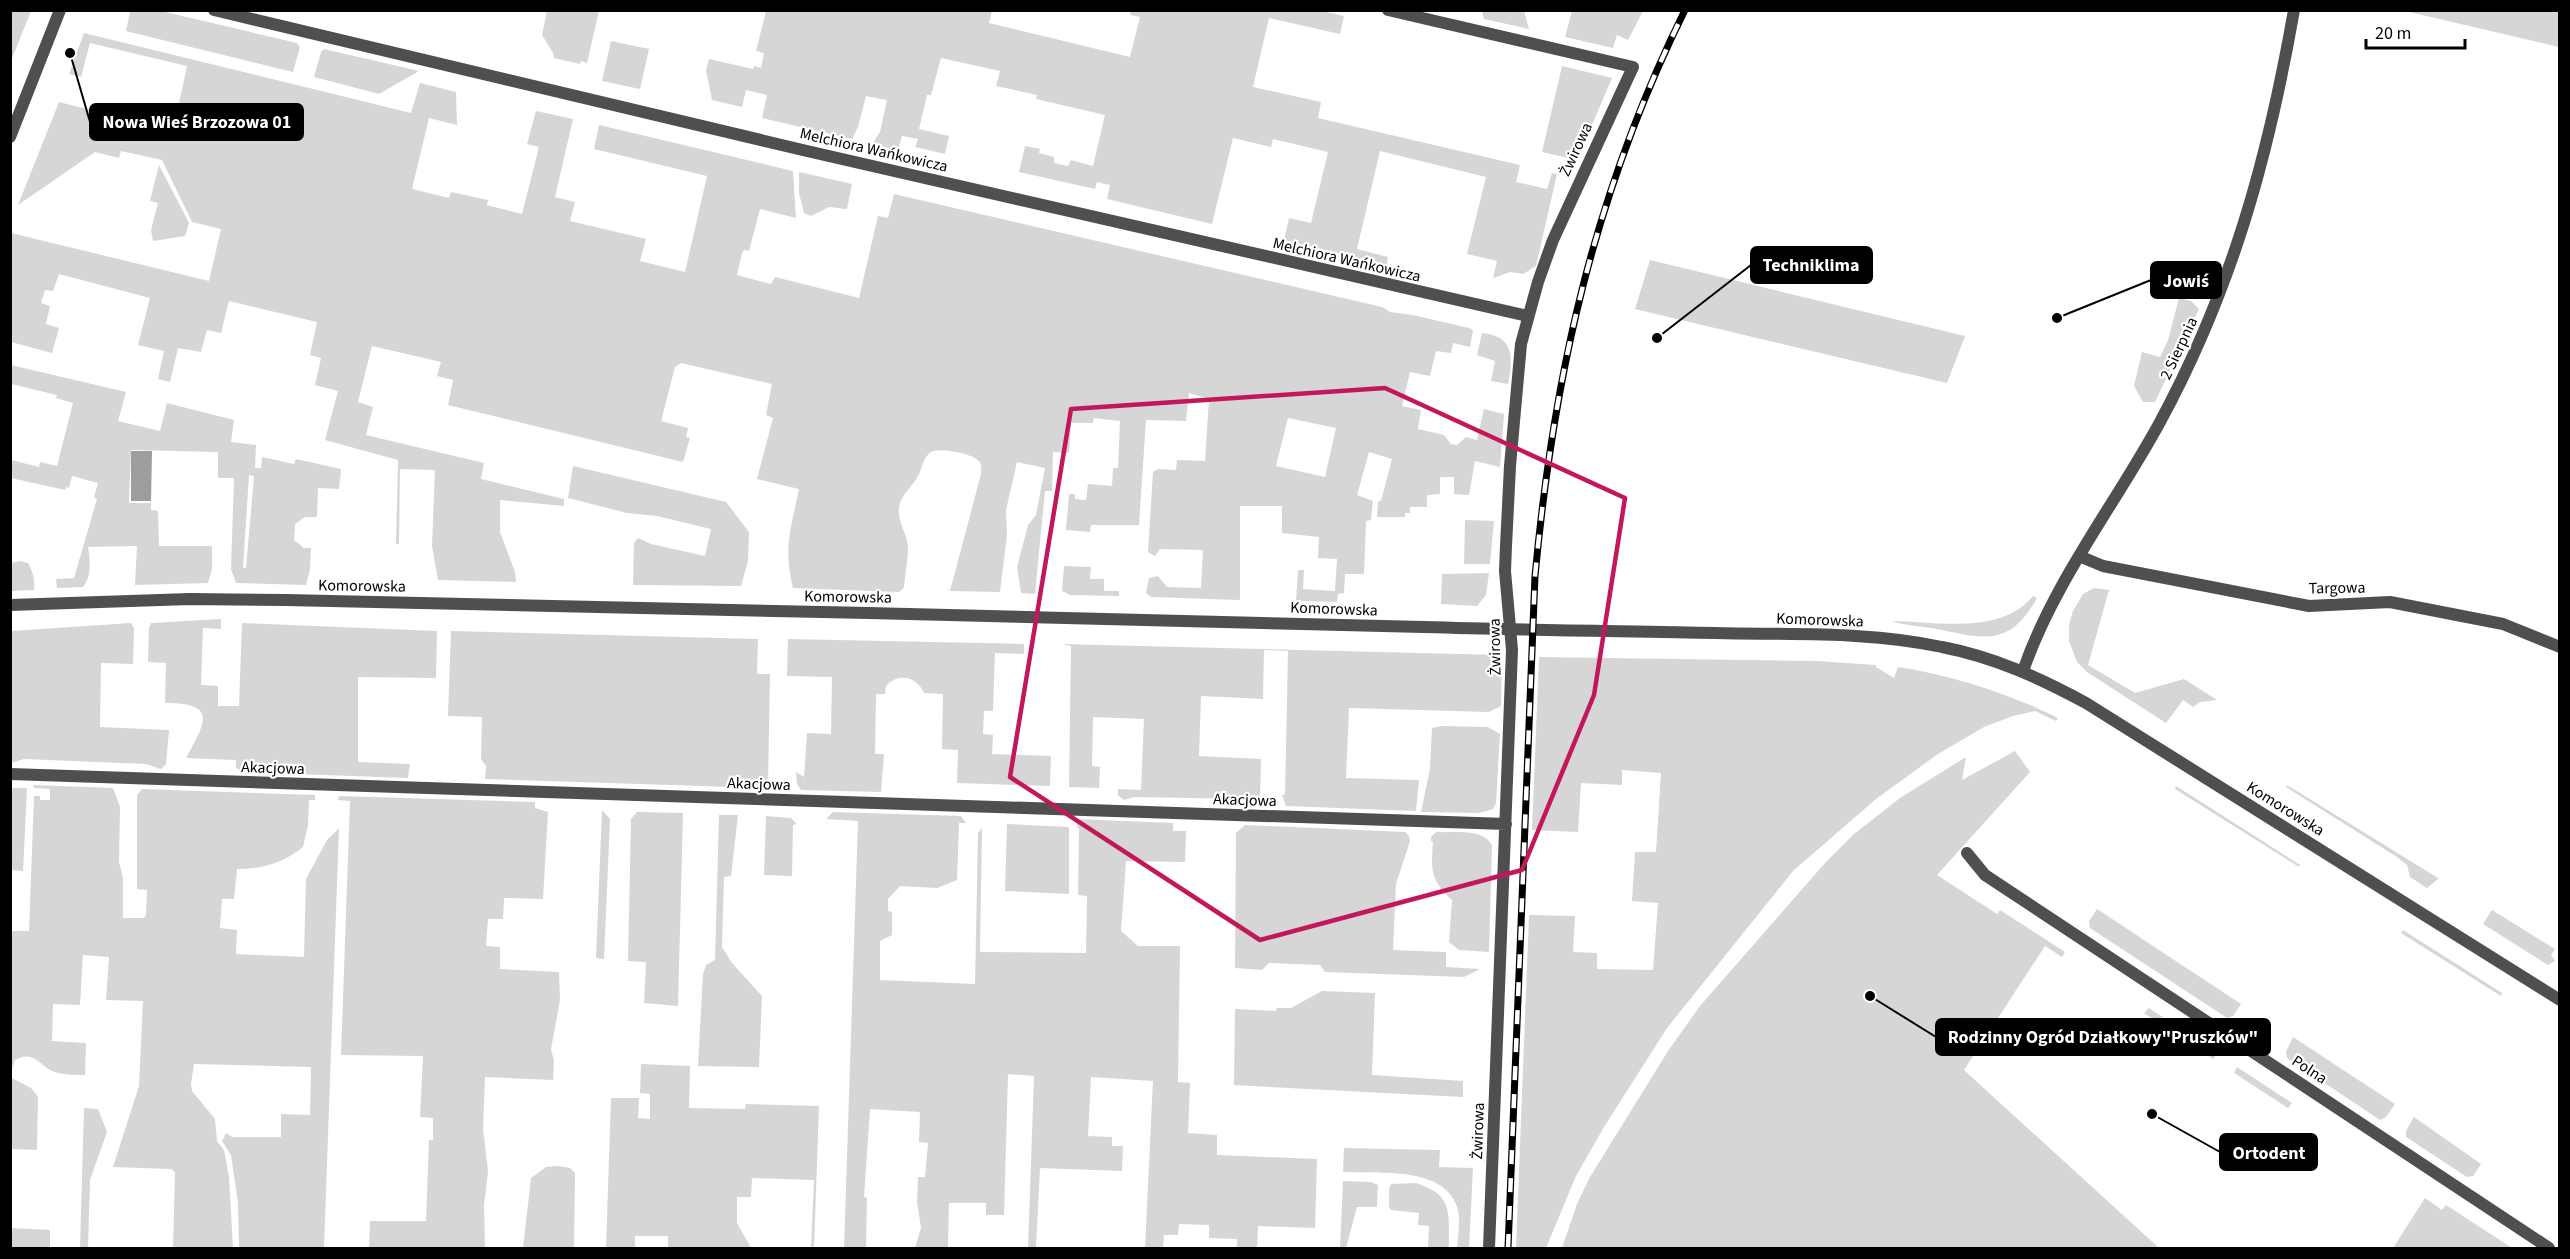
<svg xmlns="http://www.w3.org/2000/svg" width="2570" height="1259" viewBox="0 0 2570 1259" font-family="'Source Sans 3',sans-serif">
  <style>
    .green { fill: #d6d6d6; fill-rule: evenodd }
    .water { fill: #9d9d9d }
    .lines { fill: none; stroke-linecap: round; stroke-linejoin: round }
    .minor { stroke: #4f4f4f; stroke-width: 12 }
    .tertiary { stroke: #4f4f4f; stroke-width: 12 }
    .rail-casing { stroke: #000; stroke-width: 7 }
    .rail { stroke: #fff; stroke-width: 4.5; stroke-dasharray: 14; stroke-linecap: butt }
    .marked { fill: none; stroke: #c2185b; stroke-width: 4.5; stroke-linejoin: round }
    .labels { text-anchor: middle; stroke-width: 4.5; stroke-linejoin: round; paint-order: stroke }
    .street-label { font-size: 16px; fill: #000; stroke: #fff }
    .leader { fill: none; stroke: #000; stroke-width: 2 }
    .callout-dot { fill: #000; stroke: #fff; stroke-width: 2 }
    .callout { fill: #000; stroke: #000; stroke-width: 2 }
    .callout-label { font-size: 18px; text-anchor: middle; font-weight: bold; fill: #fff }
  </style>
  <rect width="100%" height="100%" fill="#fff"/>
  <!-- green -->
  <path class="green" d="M 11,10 L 31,11 L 11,61 L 10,11 Z
    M 130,11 L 161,11 L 297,43 L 300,47 L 293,72 L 126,31 Z
    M 547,11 L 599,11 L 587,63 L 581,61 L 580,64 L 554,58 L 553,53 L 542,35 Z
    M 766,11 L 992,11 L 989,23 L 1130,57 L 1140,17 L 1130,15 L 1131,11 L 1318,10 L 1344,16 L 1340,34 L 1269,18 L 1253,87 L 1321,102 L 1318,118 L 1520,165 L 1516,182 L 1547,189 L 1552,173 L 1557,174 L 1536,266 L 1523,274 L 1510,272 L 1493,278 L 1497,261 L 1467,254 L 1486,177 L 1380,151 L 1357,249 L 1388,257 L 1387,265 L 1284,240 L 1289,218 L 1311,223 L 1328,152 L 1273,139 L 1271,147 L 1233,138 L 1212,224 L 1107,199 L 1110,185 L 1097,182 L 1095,189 L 1019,172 L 1025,146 L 1040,149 L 1039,153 L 1054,157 L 1054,163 L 1068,166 L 1071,160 L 1093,166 L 1105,115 L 1036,99 L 1037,95 L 996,86 L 1000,71 L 941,58 L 931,95 L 927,95 L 919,129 L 949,136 L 945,154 L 915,147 L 918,139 L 902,136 L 898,150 L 872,144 L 880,132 L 887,100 L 866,96 L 858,127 L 852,139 L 762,118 L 767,95 L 746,90 L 742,107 L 712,100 L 706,70 L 709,59 L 753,69 L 754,66 L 761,68 L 764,53 L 756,51 Z
    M 1482,11 L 1524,11 L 1529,29 L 1484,19 Z
    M 1572,11 L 1572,10 L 1643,11 L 1628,40 L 1617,35 L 1613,48 L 1565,37 Z
    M 2405,11 L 2559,11 L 2559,47 Z
    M 84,33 L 411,113 L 420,83 L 456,92 L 457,125 L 429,118 L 412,189 L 449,198 L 451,192 L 488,200 L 487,205 L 522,214 L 539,147 L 527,144 L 536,111 L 573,119 L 555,197 L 575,202 L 570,221 L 646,239 L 640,261 L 685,272 L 707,176 L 594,149 L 599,125 L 793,171 L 796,218 L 760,209 L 749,251 L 744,250 L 742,253 L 737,275 L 771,284 L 775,277 L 859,298 L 878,216 L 888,218 L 894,194 L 1382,307 L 1390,312 L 1413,315 L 1469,328 L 1473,330 L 1470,347 L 1453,343 L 1451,353 L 1436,351 L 1430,376 L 1410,372 L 1402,406 L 1421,410 L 1418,429 L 1444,435 L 1451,444 L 1457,445 L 1466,437 L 1477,440 L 1484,409 L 1504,414 L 1500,467 L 1475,461 L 1469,495 L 1454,494 L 1454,477 L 1440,477 L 1440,494 L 1427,495 L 1427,507 L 1410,507 L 1410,513 L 1405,513 L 1405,517 L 1377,517 L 1378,501 L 1381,501 L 1392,459 L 1369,452 L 1357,495 L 1373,501 L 1371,520 L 1366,521 L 1364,574 L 1345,574 L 1344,593 L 1338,594 L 1337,602 L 1296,601 L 1298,570 L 1304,570 L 1303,589 L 1335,591 L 1337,559 L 1318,558 L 1319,537 L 1282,533 L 1282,506 L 1240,506 L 1240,600 L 1151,597 L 1146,593 L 1149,578 L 1158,576 L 1167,587 L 1201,588 L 1203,550 L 1160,549 L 1155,556 L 1148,552 L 1153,472 L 1158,469 L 1176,470 L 1177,460 L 1205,461 L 1209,399 L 1189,393 L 1186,421 L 1146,420 L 1139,525 L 1091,525 L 1090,532 L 1066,530 L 1069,494 L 1075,494 L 1075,499 L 1086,500 L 1088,484 L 1112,486 L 1113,468 L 1118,468 L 1120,421 L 1094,418 L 1093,423 L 1071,423 L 1069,453 L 1053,452 L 1052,491 L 1045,491 L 1035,594 L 1021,593 L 1017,567 L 1028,525 L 1036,515 L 1045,468 L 1017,462 L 1006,510 L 1007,535 L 1000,592 L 950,591 L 981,474 C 981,469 982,464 979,461 C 973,454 939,447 931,452 C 923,457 922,469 918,476 C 913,486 904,492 900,503 C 895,519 907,532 908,547 C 908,560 905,575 904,588 L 899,592 L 793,588 C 783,547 791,529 799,489 L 757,479 L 773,418 L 766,415 L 772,384 L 681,363 L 675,367 L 661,421 L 688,428 L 686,437 L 690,438 L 683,462 L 448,405 L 453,380 L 437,376 L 441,362 L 372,346 L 358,402 L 373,407 L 366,435 L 484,463 L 481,479 L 564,499 L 564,506 L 500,500 L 500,532 L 515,572 L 516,582 L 438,580 L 432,546 L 435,470 L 400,469 L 399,544 L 396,544 L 398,460 L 325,440 L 338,391 L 315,385 L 321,358 L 310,355 L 317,322 L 229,301 L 221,333 L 207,330 L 201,352 L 178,348 L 170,382 L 158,379 L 164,351 L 138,345 L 150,298 L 59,274 L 53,291 L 45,290 L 41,303 L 50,306 L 46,324 L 59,328 L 52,353 L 11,342 L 11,233 L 209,281 L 221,229 L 192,222 L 162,160 L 121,151 L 119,158 L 95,152 L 18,205 L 59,102 L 173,131 L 187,66 L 90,43 L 81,77 L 69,74 ZM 1288,418 L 1336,428 L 1325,477 L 1276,466 Z
    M 611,41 L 649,49 L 640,89 L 602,81 Z
    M 324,49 L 419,71 L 379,94 L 314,77 L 321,52 Z
    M 1562,66 L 1612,78 L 1577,160 L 1542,152 Z
    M 159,165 L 189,223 L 185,236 L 153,241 L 151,230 L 158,203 L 150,201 Z
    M 799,172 L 852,184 L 847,209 L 829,207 L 811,216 L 804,213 L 799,193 Z
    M 1650,260 L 1965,336 L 1947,383 L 1635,309 Z
    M 2179,298 L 2191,301 L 2199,309 L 2155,402 L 2143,402 L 2134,386 L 2142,352 L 2160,357 L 2168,340 Z
    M 1482,333 C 1515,336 1513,358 1508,384 L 1491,381 L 1495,361 L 1477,355 Z
    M 11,365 L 126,392 L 118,421 L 160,431 L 167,403 L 234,420 L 231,442 L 256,445 L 255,468 L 261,468 L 262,457 L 294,464 L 296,459 L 341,469 L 339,489 L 318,488 L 317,517 L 305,517 L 295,524 L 294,540 L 304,548 L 311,548 L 310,570 L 306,585 L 236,583 L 231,569 L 234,478 L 218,478 L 218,452 L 131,450 L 129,503 L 151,503 L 151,510 L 158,511 L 159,546 L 212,546 L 212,569 L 208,583 L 135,585 L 137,546 L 88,547 C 90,560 92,576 83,587 L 57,588 L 56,579 L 74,578 L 97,499 L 94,497 L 98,483 L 72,476 L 69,488 L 66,487 L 65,490 L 11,478 L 11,460 L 39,467 L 40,462 L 57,466 L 73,403 L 56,398 L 57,395 L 11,384 ZM 249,475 L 254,476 L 246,568 L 243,568 Z
    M 573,466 L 726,502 L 749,532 L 748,561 L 741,586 L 633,585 L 634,543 L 638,538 L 651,544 L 705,556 L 711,529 L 657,516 L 627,513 L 568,498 Z
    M 1465,520 L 1494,521 L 1490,564 L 1464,564 Z
    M 21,561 L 28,563 C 33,572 35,580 34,590 L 11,591 L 11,563 Z
    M 1064,566 L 1091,567 L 1090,579 L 1104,579 L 1104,591 L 1119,591 L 1119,596 L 1070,595 L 1062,591 Z
    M 1489,573 L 1486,595 L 1477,606 L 1441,604 L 1442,574 Z
    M 2094,588 L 2109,590 L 2088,665 L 2135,693 L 2184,679 L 2217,700 L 2200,702 L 2193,707 L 2183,700 L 2166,723 L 2087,672 L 2077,662 L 2069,641 L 2069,625 L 2073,611 L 2083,594 Z
    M 2033,596 L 2037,598 C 2010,647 1984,639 1937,629 C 1922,626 1906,626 1892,621 C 1936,622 2002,635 2033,596 Z
    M 221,619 L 221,629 L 203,628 L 201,685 L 218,686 L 218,706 L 239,706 L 242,623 L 437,631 L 436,678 L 358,677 L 358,762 L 410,764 L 408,778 L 241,772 L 236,767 L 236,760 L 186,758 C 204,724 220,703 165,703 L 166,663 L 148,662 L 149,628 L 151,623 Z
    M 131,623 L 134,628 L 133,664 L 101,663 L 100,727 L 169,730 L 166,764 L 161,769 L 146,764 L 24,759 L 11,763 L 11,631 Z
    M 451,631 L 758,639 L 757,674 L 770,674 L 768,784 L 764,788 L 485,779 L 486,766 L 481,759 L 482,717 L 448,716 Z
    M 788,639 L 1024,644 L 1024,654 L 995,653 L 993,711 L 984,711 L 983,734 L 993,735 L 992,754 L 1051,756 L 1050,786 L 957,783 L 958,750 L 942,749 L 943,694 L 924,693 C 917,677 899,672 886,686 L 885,694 L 876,694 L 875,754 L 884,754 L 881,792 L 801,790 L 797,784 L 796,772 L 804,777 L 807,733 L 831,734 L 832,677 L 787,676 Z
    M 1061,644 L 1499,655 L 1502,660 L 1501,706 L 1489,712 L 1349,708 L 1346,778 L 1419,780 L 1416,811 L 1286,806 L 1282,795 L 1285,795 L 1288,651 L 1264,650 L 1263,699 L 1201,696 L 1199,756 L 1261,759 L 1260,800 L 1255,805 L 1245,799 L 1134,797 L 1124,800 L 1118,795 L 1118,789 L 1141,790 L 1144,719 L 1093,717 L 1092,766 L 1100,767 L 1099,788 L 1069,787 L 1071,646 Z
    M 1539,657 L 1817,661 L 1876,665 L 1876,667 L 1894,678 L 1898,667 C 1955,676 2007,693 2058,718 L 2056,721 L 2035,711 L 2013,716 L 1984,727 L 1938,754 L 1876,799 L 1793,871 L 1667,1028 L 1604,1127 L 1576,1176 L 1546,1248 L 1516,1248 L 1529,915 L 1575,916 L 1573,952 L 1597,953 L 1597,969 L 1653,970 L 1658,903 L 1632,901 L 1635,852 L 1656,852 L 1661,773 L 1622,770 L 1622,785 L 1581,783 L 1578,832 L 1532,830 Z
    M 1441,726 L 1488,727 L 1500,734 L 1496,803 L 1493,809 L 1479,813 L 1421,812 L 1430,769 L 1432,728 Z
    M 2015,751 L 2030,772 L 1937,875 L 1997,914 L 2000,910 L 2065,952 L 2062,957 L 2045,946 L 1964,1070 L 2159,1248 L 1562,1248 L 1577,1204 L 1590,1177 L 1668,1051 L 1700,1006 L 1825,863 L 1854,834 L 1900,798 L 1966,757 L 1962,780 Z
    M 33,785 L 113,788 L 120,807 L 119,862 L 123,878 L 123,918 L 144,918 L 146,915 L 147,890 L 137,889 L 137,795 L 142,789 L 315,795 L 315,800 L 309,800 L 308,825 L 303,847 C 283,863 263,869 237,869 L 234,899 L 222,899 L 220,928 L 237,930 L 236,954 L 304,957 L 306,879 L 327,840 L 339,828 L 324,1248 L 239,1248 L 238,1203 L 231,1155 L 222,1141 L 226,1133 L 232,1137 L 281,1137 L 281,1114 L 310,1115 L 311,1067 L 194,1064 L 191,1084 L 192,1091 L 215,1119 L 217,1141 L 224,1150 L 229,1177 L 233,1248 L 173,1248 L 175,1172 L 171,1169 L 113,1167 L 139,1086 L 143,1001 L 106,1000 L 109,957 L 83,955 L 80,1005 L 53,1004 L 52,1041 L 86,1043 L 85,1075 C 74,1075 62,1075 52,1071 C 38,1064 34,1050 15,1060 L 11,1072 L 12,1078 L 31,1088 L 38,1097 L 37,1150 L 11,1149 L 11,931 L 29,931 L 34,796 L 40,796 L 40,800 L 50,800 L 50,789 L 34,788 Z
    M 2287,785 L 2438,878 L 2438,879 L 2427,888 L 2410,877 L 2407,865 L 2397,857 L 2286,787 Z
    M 2176,786 L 2300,865 L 2299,867 L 2175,789 Z
    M 11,788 L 27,788 L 23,871 L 11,870 Z
    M 339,796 L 535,802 L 535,808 L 548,812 L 543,899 L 504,898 L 503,919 L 488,919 L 486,946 L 500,947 L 500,969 L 559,972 L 560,1000 L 551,1049 L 554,1061 L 553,1080 L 485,1077 L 483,1129 L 488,1171 L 484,1206 L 485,1248 L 369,1248 L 370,1221 L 426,1221 L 429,1140 L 433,1140 L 433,1118 L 420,1117 L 423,1056 L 341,1055 L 350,801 L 338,800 Z
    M 602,810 L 610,819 L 604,959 L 596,958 Z
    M 637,812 L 683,813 L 678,1006 L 644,1003 L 646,962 L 628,961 L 631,819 Z
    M 833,812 L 961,816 L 966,823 L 959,823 L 957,880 L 937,888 L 900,886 L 888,899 L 888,911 L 892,912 L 892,935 L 880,941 L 880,980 L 975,984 L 978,833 L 982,828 L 980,952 L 1086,953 L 1087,896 L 1078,895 L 1079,828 L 1077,827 L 1076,819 L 1173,823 L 1173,831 L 1186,831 L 1185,862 L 1126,861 L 1121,931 L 1138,946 L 1180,946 L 1178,1082 L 1190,1083 L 1188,1133 L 1217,1135 L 1217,1155 L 1317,1159 L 1315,1228 L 1258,1226 L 1257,1248 L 1237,1248 L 1237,1239 L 1209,1238 L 1209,1225 L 1179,1224 L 1178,1235 L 1164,1235 L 1163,1248 L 1145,1248 L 1153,1081 L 1091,1077 L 1088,1136 L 1112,1137 L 1112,1146 L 1123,1146 L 1122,1171 L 1040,1168 L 1036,1248 L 1028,1248 L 1034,1076 L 1008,1074 L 1004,1215 L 986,1215 L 986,1203 L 949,1203 L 948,1248 L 915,1248 L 921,1228 L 917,1202 L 918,1177 L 925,1177 L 928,1143 L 919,1142 L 920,1112 L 870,1109 L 864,1197 L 867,1198 L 866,1248 L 844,1248 L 858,821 L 826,819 Z
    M 719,815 L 738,815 L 731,876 L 724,877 L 722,947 L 732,963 L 762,996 L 759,1067 L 698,1066 L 703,974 L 706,965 L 715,960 Z
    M 766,816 L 791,818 L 797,824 L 793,825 L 792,876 L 764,875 Z
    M 1007,824 L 1069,827 L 1069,894 L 1005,891 Z
    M 1245,825 L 1405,832 L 1409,836 L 1410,841 L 1396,884 L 1393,950 L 1446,952 L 1446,967 L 1480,969 L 1464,977 L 1325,972 L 1320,965 L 1269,963 L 1262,970 L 1235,968 L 1236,833 Z
    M 1436,832 C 1454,833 1482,828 1492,845 L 1489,952 L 1459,950 L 1449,942 L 1452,900 C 1430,880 1431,869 1433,842 L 1431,841 L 1431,837 Z
    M 2097,909 L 2241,1004 L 2233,1016 L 2227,1018 L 2090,928 L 2089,921 Z
    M 2492,910 L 2555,949 L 2551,955 L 2555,961 L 2548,965 L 2483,924 Z
    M 2403,930 L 2502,993 L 2501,996 L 2401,933 Z
    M 1322,991 L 1375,993 L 1372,1075 L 1463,1081 L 1463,1097 L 1234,1085 L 1235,1009 L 1276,1011 L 1277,1008 L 1291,1008 Z
    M 2149,1008 L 2217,1054 L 2213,1059 L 2144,1013 Z
    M 2293,1037 L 2395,1104 L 2386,1117 L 2380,1120 L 2287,1058 L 2286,1052 Z
    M 641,1064 L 690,1066 L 689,1108 L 745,1109 L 746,1104 L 819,1106 L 814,1248 L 811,1248 L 814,1180 L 752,1178 L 751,1197 L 737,1197 L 737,1223 L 751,1248 L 668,1248 L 668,1236 L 635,1236 L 635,1248 L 606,1248 L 611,1098 L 639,1098 L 638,1118 L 650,1119 L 650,1094 L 640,1093 Z
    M 2237,1067 L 2292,1103 L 2288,1108 L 2234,1073 Z
    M 84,1108 L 98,1109 L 107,1132 L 90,1180 L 88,1248 L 80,1248 Z
    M 2414,1117 L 2481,1164 L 2473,1176 L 2467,1177 L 2406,1137 L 2406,1131 Z
    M 1344,1148 L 1440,1150 L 1439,1167 L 1473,1168 L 1469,1248 L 1457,1248 C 1458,1234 1462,1215 1455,1202 C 1438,1166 1376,1174 1343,1172 Z
    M 558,1166 L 570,1168 L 575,1173 L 574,1248 L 523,1248 L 531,1178 L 546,1167 Z
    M 1343,1181 L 1371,1182 L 1378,1185 L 1377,1207 L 1357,1207 L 1346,1248 L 1340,1248 Z
    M 1416,1183 C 1455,1196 1448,1213 1449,1248 L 1428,1248 L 1429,1226 L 1418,1225 L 1419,1213 L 1391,1210 L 1389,1207 L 1389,1189 L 1391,1184 Z
    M 2425,1198 L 2442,1210 L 2446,1205 L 2512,1248 L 2393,1248 Z
    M 10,1228 L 50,1230 L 50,1248 L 11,1248 Z"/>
  <!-- water -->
  <path class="water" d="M 131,451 L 152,451 L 151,501 L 131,501 Z"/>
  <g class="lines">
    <!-- minor -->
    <path class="minor" d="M 214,10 L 807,151 L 1528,316
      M 1388,10 L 1633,67 L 1553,240 L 1538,282 L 1521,344 L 1510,466 L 1506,546 L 1505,571 L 1512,650 L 1489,1248
      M 2079,556 L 2103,566 L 2309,606 L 2390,602 L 2503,624 L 2560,647
      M 2023,671 C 2054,581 2115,505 2160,422 C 2232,289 2268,158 2294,10
      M 10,774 L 1506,824
      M 1967,853 L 1985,875 L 2549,1248"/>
    <!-- tertiary -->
    <path class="tertiary" d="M 10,137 L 60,10
      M 10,605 L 190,599 L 286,600 C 665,609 1045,616 1424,627 C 1521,630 1618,631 1716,633 C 1791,635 1868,631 1942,647 C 1994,657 2040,678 2086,703 L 2560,1000"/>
    <defs>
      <path id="rail" d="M 1508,1248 L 1535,576 C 1554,373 1594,194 1685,10"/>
    </defs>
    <!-- rail casing -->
    <use href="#rail" class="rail-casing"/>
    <!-- rail -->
    <use href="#rail" class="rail"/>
  </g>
  <!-- marked area -->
  <path class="marked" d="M 1385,388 L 1625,498 L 1594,695 L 1522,870 L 1260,940 L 1010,777 L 1071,409 Z"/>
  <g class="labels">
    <!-- street labels -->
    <g class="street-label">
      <text transform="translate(874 149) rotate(13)" y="6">Melchiora Wańkowicza</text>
      <text transform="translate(1575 149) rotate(-65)" y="6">Żwirowa</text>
      <text transform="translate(1347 259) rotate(13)" y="6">Melchiora Wańkowicza</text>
      <text transform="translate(2178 348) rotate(-65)" y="6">2 Sierpnia</text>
      <text transform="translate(362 585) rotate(1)" y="6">Komorowska</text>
      <text transform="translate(2337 587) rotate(-1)" y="6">Targowa</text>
      <text transform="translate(848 596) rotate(1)" y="6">Komorowska</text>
      <text transform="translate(1334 608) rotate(2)" y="6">Komorowska</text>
      <text transform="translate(1820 619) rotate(2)" y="6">Komorowska</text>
      <text transform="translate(1494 647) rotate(-91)" y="6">Żwirowa</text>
      <text transform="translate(273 767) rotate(2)" y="6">Akacjowa</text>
      <text transform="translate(759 783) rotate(2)" y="6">Akacjowa</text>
      <text transform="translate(1245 799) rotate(2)" y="6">Akacjowa</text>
      <text transform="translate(2286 808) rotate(32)" y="6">Komorowska</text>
      <text transform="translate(2310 1069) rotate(33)" y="6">Polna</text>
      <text transform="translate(1477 1131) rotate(-88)" y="6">Żwirowa</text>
    </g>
  </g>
  <!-- callouts -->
  <path class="leader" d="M70 53L90 122M1657 338L1751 265M2057 318L2151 280M1870 996L1936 1037M2152 1114L2220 1152"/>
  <g class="callout-dot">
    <circle cx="70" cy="53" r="6"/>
    <circle cx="1657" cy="338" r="6"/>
    <circle cx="2057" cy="318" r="6"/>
    <circle cx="1870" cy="996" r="6"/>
    <circle cx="2152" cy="1114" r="6"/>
  </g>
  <g class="callout">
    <rect x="90" y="104" width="213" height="36" rx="6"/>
    <rect x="1751" y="247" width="121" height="36" rx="6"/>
    <rect x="2151" y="262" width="70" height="36" rx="6"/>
    <rect x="1936" y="1019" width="334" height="36" rx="6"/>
    <rect x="2220" y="1134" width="97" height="36" rx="6"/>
  </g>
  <g class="callout-label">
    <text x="197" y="128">Nowa Wieś Brzozowa 01</text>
    <text x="1811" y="271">Techniklima</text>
    <text x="2186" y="287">Jowiś</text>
    <text x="2103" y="1043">Rodzinny Ogród Działkowy"Pruszków"</text>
    <text x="2269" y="1159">Ortodent</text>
  </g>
  <!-- border -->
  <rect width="2570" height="1259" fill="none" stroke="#000000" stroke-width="24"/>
  <!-- scale -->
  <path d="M2366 39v9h99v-9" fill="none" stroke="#000000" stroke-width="3"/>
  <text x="2375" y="39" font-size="18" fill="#000000" stroke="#ffffff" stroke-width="4.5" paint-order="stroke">20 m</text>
</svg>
